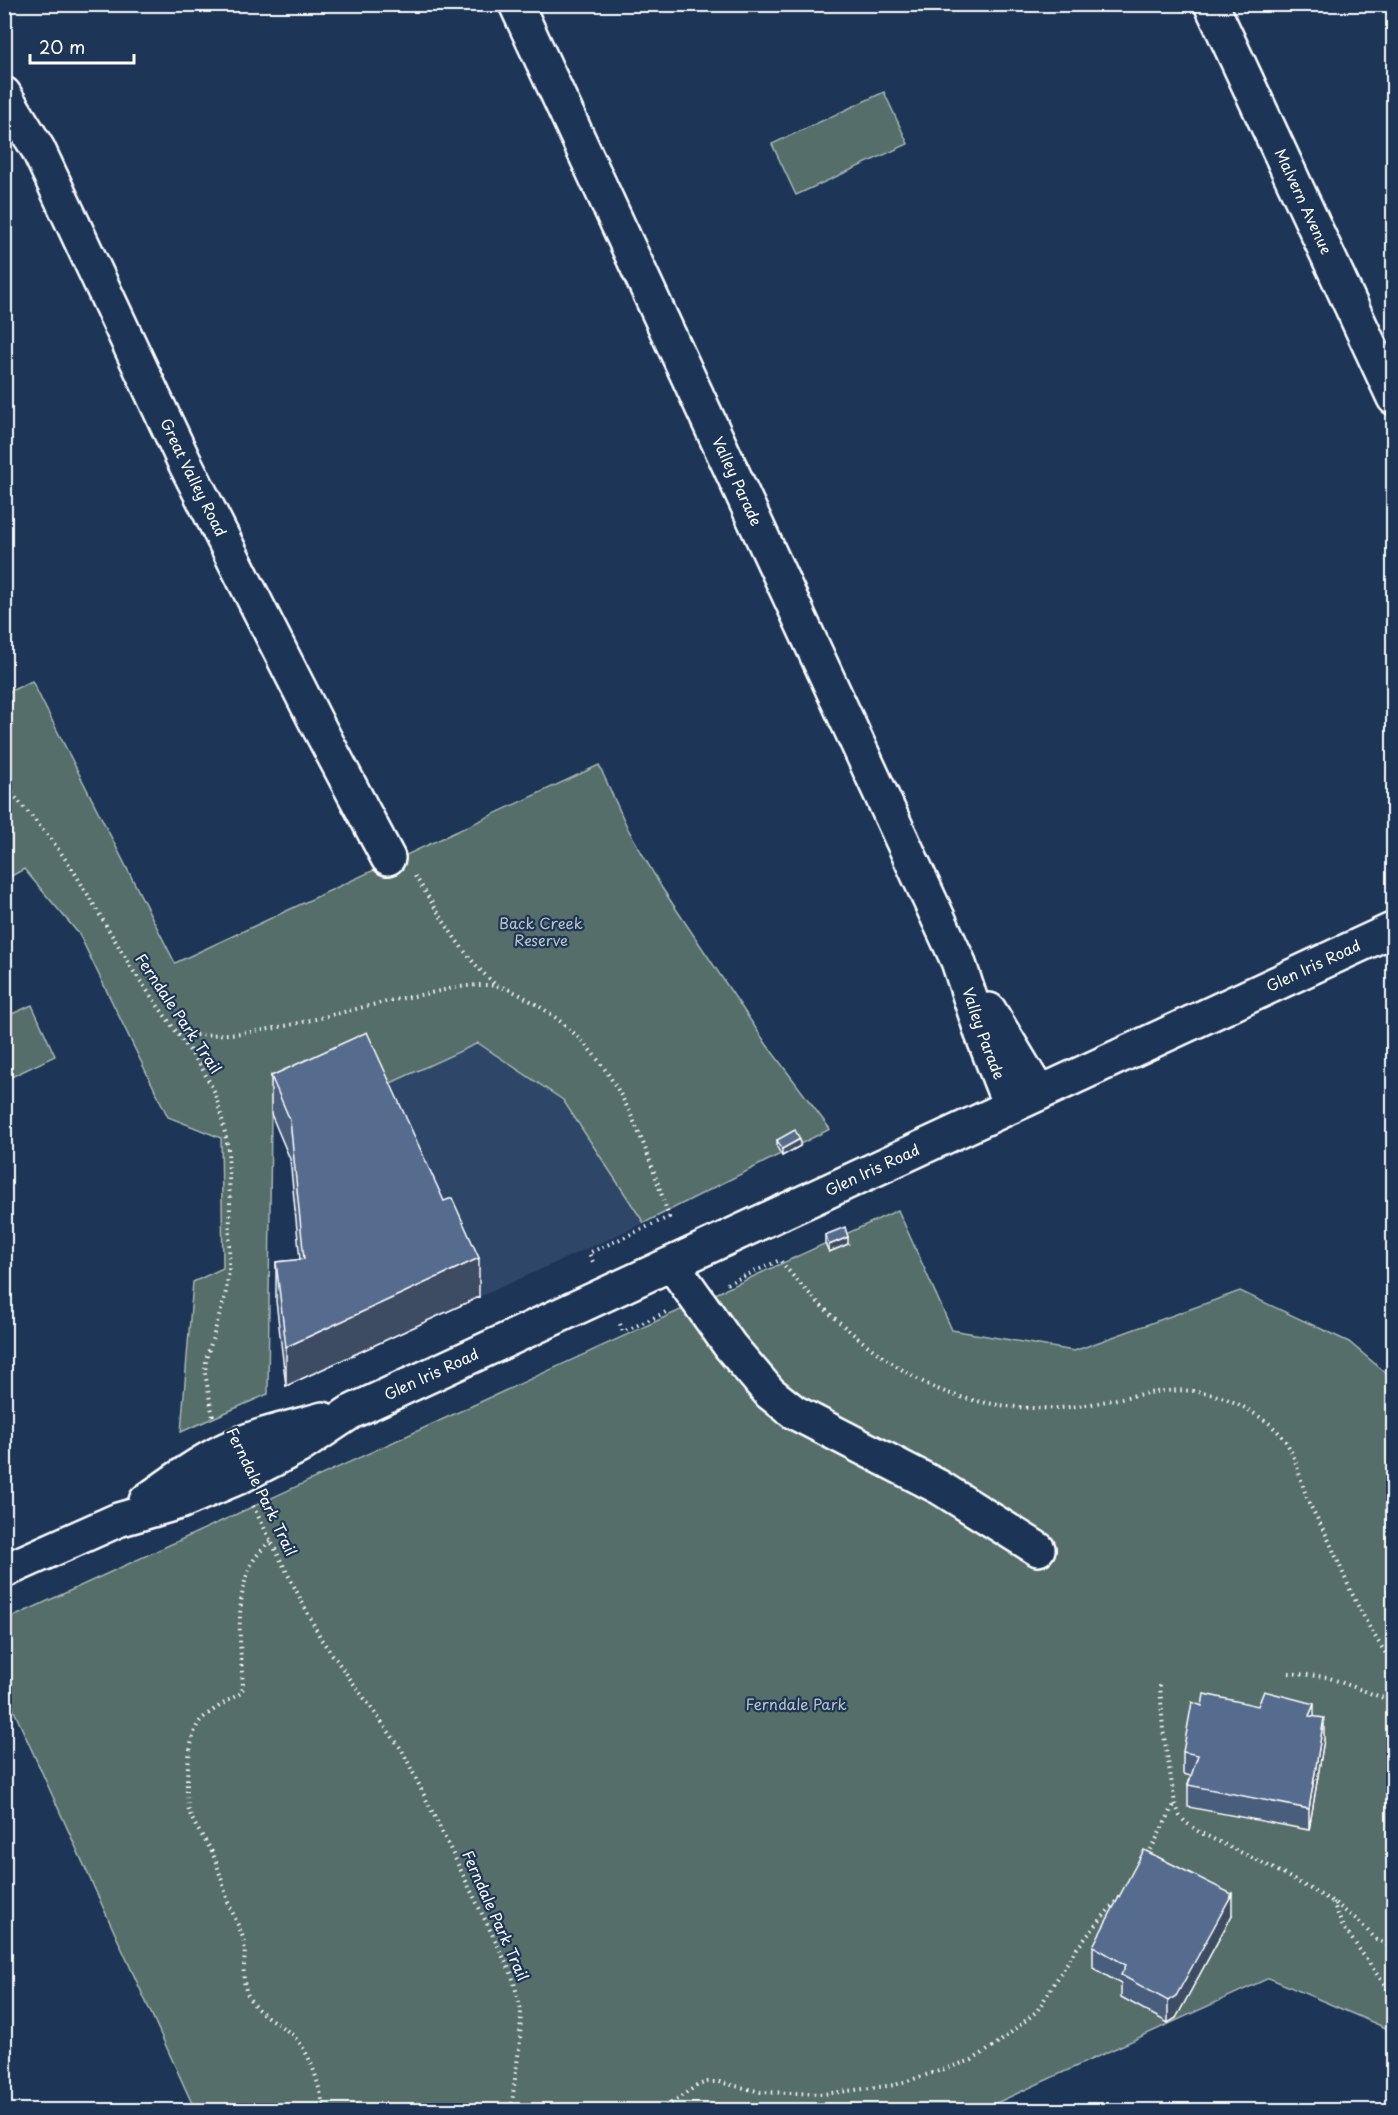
<svg xmlns="http://www.w3.org/2000/svg" width="1398" height="2115" viewBox="0 0 1398 2115" font-family="'Playpen Sans',sans-serif">
  <style>
    .built { fill: #2e4668 }
    .green { fill: #556e6a; stroke: #aab6b4; stroke-width: 1.5 }
    .lines { fill: none; stroke-linecap: round; stroke-linejoin: round }
    .minor-casing { stroke: #fff; stroke-width: 38 }
    .major-casing { stroke: #fff; stroke-width: 38 }
    .path { stroke: #fff; stroke-width: 4; stroke-dasharray: 1.5 4.5; stroke-linecap: butt }
    .minor { stroke: #1d3557; stroke-width: 33 }
    .major { stroke: #1d3557; stroke-width: 33 }
    .wall { fill: #495d7b; stroke: #fff; stroke-width: 1.5 }
    .shaded-wall { fill: #3c4c64; stroke: #fff; stroke-width: 1.5 }
    .building { fill: #556c8f; stroke: #fff; stroke-width: 1.5 }
    .labels { text-anchor: middle; stroke-width: 4.5; stroke-linejoin: round; paint-order: stroke }
    .street-label { font-size: 15px; fill: #fff; stroke: #1d3557 }
    .park-label { font-size: 15px; fill: #bbc5c3; stroke: #1d3557 }
  </style>
  <rect width="100%" height="100%" fill="#1d3557"/>
  <filter id="ink" filterUnits="userSpaceOnUse"><feTurbulence type="fractalNoise" baseFrequency=".0167" numOctaves="2"/><feDisplacementMap in="SourceGraphic" scale="12" xChannelSelector="R" yChannelSelector="G"/><feConvolveMatrix kernelMatrix="1 2 1 2 8 2 1 2 1" color-interpolation-filters="sRGB"/></filter>
  <g filter="url(#ink)">
    <!-- built -->
    <path class="built" d="M 478,1043 L 563,1100 L 644,1223 L 479,1297 L 384,1086 Z"/>
    <!-- green -->
    <path class="green" d="M 884,92 L 908,144 L 796,195 L 772,144 Z
      M 32,681 L 175,963 L 599,765 L 628,829 L 662,888 L 767,1045 L 830,1129 L 644,1223 L 563,1100 L 478,1043 L 384,1086 L 271,1115 L 268,1394 L 181,1432 L 193,1282 L 223,1268 L 221,1138 L 168,1117 L 79,934 L 24,869 L 6,879 L 5,877 L 4,694 Z
      M 32,1005 L 55,1056 L 5,1080 L 5,1017 Z
      M 898,1210 L 952,1330 L 1074,1351 L 1240,1291 L 1349,1342 L 1393,1379 L 1393,2031 L 1269,1978 L 981,2110 L 195,2110 L 5,1691 L 4,1621 Z"/>
    <g class="lines">
      <defs>
        <g id="minor">
          <path id="s1" d="M 516,4 L 958,961 L 982,1034 L 1010,1106"/>
          <path id="s2" d="M 1211,4 L 1394,398"/>
          <path id="s3" d="M 4,94 L 38,149 L 183,459 L 316,722 L 388,858"/>
          <path d="M 989,1010 L 1039,1093"/>
          <path d="M 672,1264 L 730,1346 L 770,1393 L 794,1412 L 939,1487 L 1038,1549"/>
        </g>
        <g id="major">
          <path d="M 146,1501 C 171,1483 197,1464 225,1450 C 256,1435 290,1428 323,1419"/>
          <path id="s4" d="M 4,1571 L 118,1520 L 180,1502 L 239,1477 L 300,1446 L 351,1412 L 1394,929"/>
        </g>
      </defs>
      <!-- minor casing -->
      <use href="#minor" class="minor-casing"/>
      <!-- major casing -->
      <use href="#major" class="major-casing"/>
      <!-- path -->
      <path class="path" d="M 4,784 L 51,839 L 73,870 L 134,972 L 202,1068 L 214,1091 L 222,1118 L 228,1149 L 230,1203 L 229,1271 L 225,1297 L 206,1360 L 205,1373 L 213,1417
        M 415,876 C 440,914 461,955 496,985
        M 178,1035 C 206,1035 236,1035 264,1030 C 316,1021 367,1004 420,995 C 442,991 473,982 496,986 C 510,988 526,998 537,1005 C 616,1053 642,1135 669,1217 L 589,1253 L 593,1262
        M 727,1284 L 780,1260 C 815,1306 881,1362 933,1387 C 967,1403 1021,1410 1058,1408 C 1129,1404 1182,1368 1252,1412 C 1259,1417 1268,1421 1274,1428 C 1298,1450 1297,1476 1310,1505 C 1316,1517 1323,1528 1329,1541 C 1340,1565 1350,1592 1363,1615 C 1372,1633 1383,1649 1394,1666
        M 620,1324 L 623,1332 L 666,1312
        M 253,1506 L 321,1639 L 402,1750 L 512,1975 L 521,2010 L 520,2041 L 511,2110
        M 270,1541 C 263,1549 254,1557 250,1567 C 234,1604 241,1649 243,1688 L 241,1693 C 230,1700 209,1711 200,1721 C 188,1735 184,1792 189,1810 C 193,1826 206,1839 213,1854 C 219,1869 223,1886 228,1901 C 232,1913 238,1924 242,1935 C 250,1958 236,1976 251,2001 C 259,2014 278,2023 290,2033 C 311,2050 319,2085 324,2110
        M 1289,1673 L 1327,1677 L 1394,1702
        M 1160,1685 L 1163,1730 L 1175,1803 L 1180,1816 L 1185,1822 L 1199,1832 L 1267,1865 L 1332,1901 L 1356,1919 L 1377,1940 L 1394,1948
        M 1148,1855 L 1175,1803
        M 1333,1902 L 1342,1925 L 1394,1998
        M 661,2110 L 698,2085 L 708,2082 L 719,2082 L 761,2092 L 824,2094 L 895,2085 L 972,2060 L 996,2045 L 1037,2011 L 1074,1952 L 1120,1896"/>
      <!-- minor -->
      <use href="#minor" class="minor"/>
      <!-- major -->
      <use href="#major" class="major"/>
    </g>
    <!-- wall -->
    <path class="wall" d="M 271,1076 L 479,1297 L 286,1386 L 276,1301 L 276,1262 L 300,1260 L 290,1159 L 271,1114 Z
      M 777,1140 L 800,1146 L 782,1156 L 777,1147 Z
      M 825,1235 L 848,1244 L 829,1252 L 825,1243 Z
      M 1258,1706 L 1314,1716 L 1324,1739 L 1309,1830 L 1188,1807 L 1188,1785 L 1191,1776 L 1183,1774 L 1183,1752 Z
      M 1232,1915 L 1176,2018 L 1168,2023 L 1121,1997 L 1121,1984 L 1093,1968 L 1093,1946 Z"/>
    <!-- shaded-wall -->
    <path class="shaded-wall" d="M 800,1139 L 800,1146 L 782,1156 L 782,1149 Z
      M 848,1237 L 848,1244 L 829,1252 L 829,1245 Z
      M 479,1258 L 479,1297 L 286,1386 L 286,1347 Z
      M 1314,1704 L 1314,1726 L 1309,1716 Z
      M 1324,1718 L 1324,1739 L 1309,1830 L 1309,1809 Z
      M 1232,1894 L 1232,1915 L 1176,2018 L 1168,2023 L 1168,2001 Z"/>
    <!-- building -->
    <path class="building" d="M 367,1032 L 444,1201 L 452,1198 L 479,1258 L 286,1347 L 276,1262 L 304,1259 L 290,1120 L 271,1076 Z
      M 795,1130 L 800,1139 L 782,1149 L 777,1140 Z
      M 845,1227 L 848,1237 L 829,1245 L 825,1235 Z
      M 1264,1691 L 1314,1704 L 1309,1716 L 1324,1718 L 1309,1809 L 1188,1785 L 1198,1755 L 1183,1752 L 1192,1702 L 1202,1706 L 1204,1694 L 1258,1706 Z
      M 1144,1850 L 1232,1894 L 1176,1996 L 1168,2001 L 1121,1975 L 1126,1965 L 1093,1946 Z"/>
  </g>
  <g class="labels">
    <!-- street labels -->
    <g class="street-label">
      <text dy="5" stroke="none"><textPath href="#s2" startOffset="218">Malvern Avenue</textPath></text>
      <text dy="5" stroke="none"><textPath href="#s3" startOffset="428">Great Valley Road</textPath></text>
      <text dy="5" stroke="none"><textPath href="#s1" startOffset="526">Valley Parade</textPath></text>
      <text dy="5" stroke="none"><textPath href="#s4" startOffset="1444">Glen Iris Road</textPath></text>
      <text transform="translate(178 1014) rotate(56)" y="5">Ferndale Park Trail</text>
      <text dy="5" stroke="none"><textPath href="#s1" startOffset="1131">Valley Parade</textPath></text>
      <text dy="5" stroke="none"><textPath href="#s4" startOffset="958">Glen Iris Road</textPath></text>
      <text dy="5" stroke="none"><textPath href="#s4" startOffset="472">Glen Iris Road</textPath></text>
      <text transform="translate(261 1492) rotate(64)" y="5">Ferndale Park Trail</text>
      <text transform="translate(495 1916) rotate(66)" y="5">Ferndale Park Trail</text>
    </g>
    <!-- park labels -->
    <g class="park-label">
      <text x="541" y="929">Back Creek<tspan x="541" dy="17">Reserve</tspan></text>
      <text x="796" y="1710">Ferndale Park</text>
    </g>
  </g>
  <!-- margin -->
  <rect width="1398" height="2115" fill="none" stroke="#1d3557" stroke-width="24"/>
  <rect x="12" y="12" width="1374" height="2091" fill="none" stroke="#fff" stroke-width="2" filter="url(#ink)"/>
  <!-- scale -->
  <path d="M30 54v9h104v-9" fill="none" stroke="#ffffff" stroke-width="3"/>
  <text x="39" y="54" font-size="18" fill="#ffffff" stroke="#1d3557" stroke-width="4.5" paint-order="stroke">20 m</text>
</svg>
